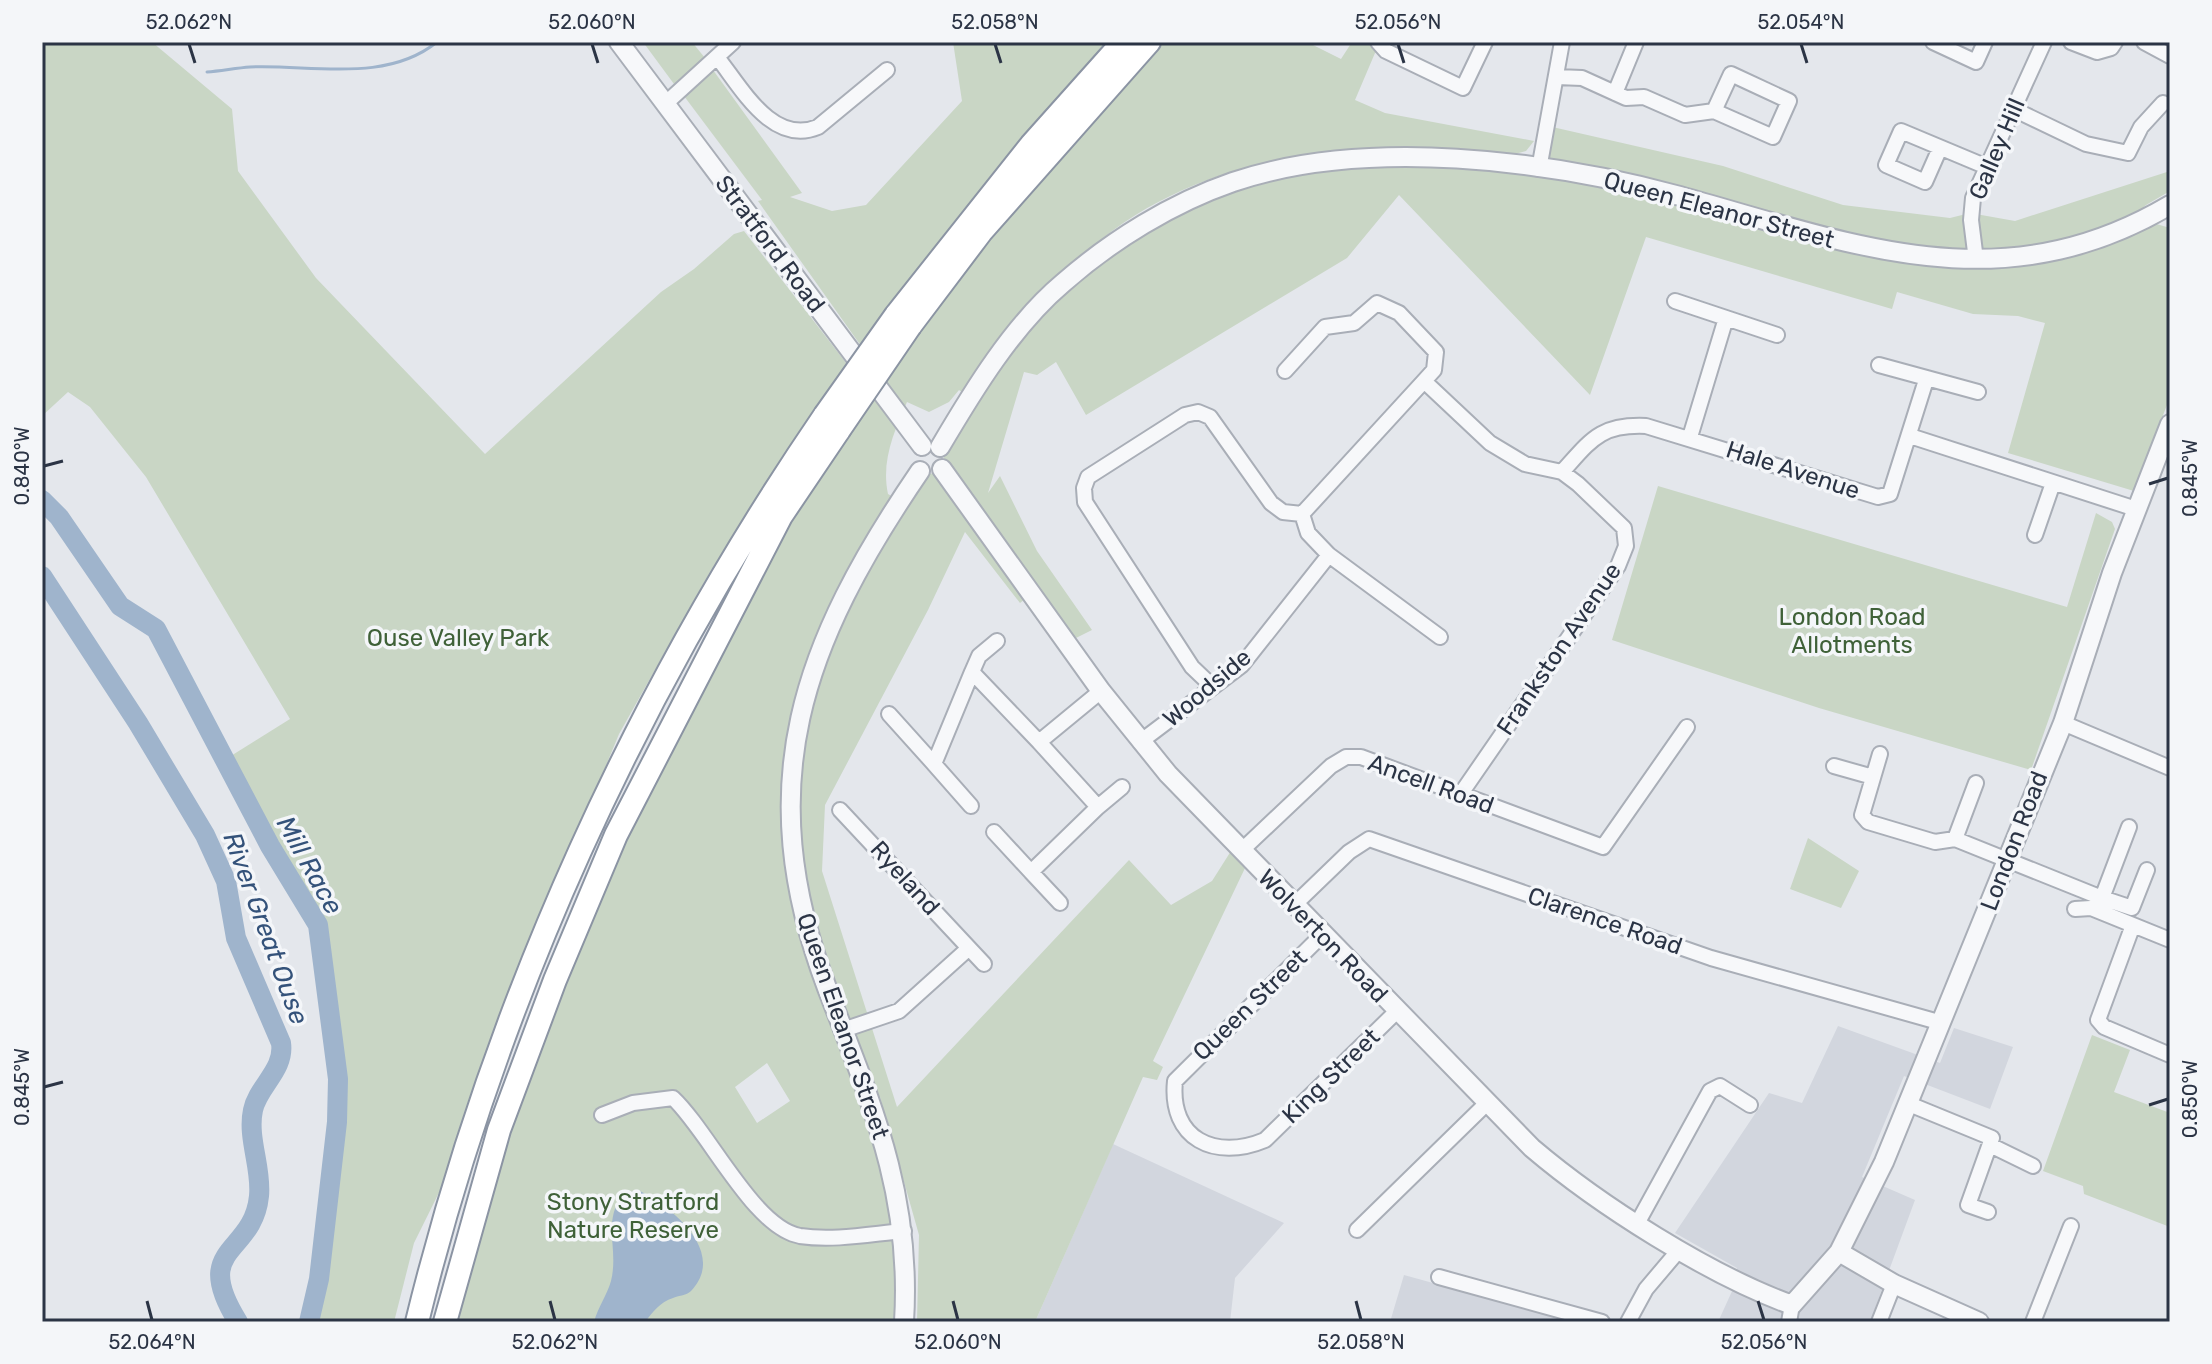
<svg xmlns="http://www.w3.org/2000/svg" width="2212" height="1364" viewBox="0 0 2212 1364" font-family="Rubik,sans-serif">
  <style>
    .built { fill: #d2d6de }
    .green { fill: #c9d6c5; fill-rule: evenodd }
    .water { fill: #9fb4cc }
    .lines { fill: none; stroke-linecap: round; stroke-linejoin: round }
    .stream { stroke: #9fb4cc; stroke-width: 3 }
    .river { stroke: #9fb4cc; stroke-width: 20 }
    .minor-casing { stroke: #a9aeb7; stroke-width: 18 }
    .tertiary-casing { stroke: #a9aeb7; stroke-width: 22 }
    .trunk-casing { stroke: #8b94a3; stroke-width: 26 }
    .minor { stroke: #f7f8fa; stroke-width: 14 }
    .tertiary { stroke: #f7f8fa; stroke-width: 18 }
    .trunk { stroke: #fff; stroke-width: 22 }
    .trunk-bridge-casing { stroke: #8b94a3; stroke-width: 26; stroke-linecap: butt }
    .trunk-bridge { stroke: #fff; stroke-width: 22 }
    .ticks { fill: none; stroke: #2b3445; stroke-width: 3 }
    .labels { text-anchor: middle; stroke-width: 7; stroke-linejoin: round; paint-order: stroke }
    .street-label { font-size: 24px; fill: #2b3445; stroke: #f4f6f9 }
    .park-label { font-size: 24px; fill: #3f6138; stroke: #f4f6f9 }
    .water-label { font-size: 26px; font-style: italic; fill: #34527a; stroke: #f4f6f9 }
    .neatline { fill: none; stroke: #2b3445; stroke-width: 3 }
    .ticks-label { font-size: 20px; text-anchor: middle; fill: #2b3445 }
  </style>
  <rect width="100%" height="100%" fill="#e4e7ec"/>
  <!-- built -->
  <path class="built" d="M 1838,1026 L 1940,1063 L 1954,1028 L 2013,1047 L 1990,1109 L 1904,1076 L 1862,1177 L 1915,1200 L 1870,1322 L 1718,1322 L 1733,1289 L 1737,1268 L 1675,1233 L 1769,1093 L 1802,1103 Z
    M 1113,1144 L 1284,1223 L 1235,1278 L 1230,1322 L 1035,1322 Z
    M 1404,1275 L 1574,1322 L 1390,1322 Z"/>
  <!-- green -->
  <path class="green" d="M 42,42 L 152,42 L 232,109 L 238,171 L 316,278 L 485,454 L 661,292 L 694,269 L 734,234 L 744,231 L 847,364 L 710,572 L 619,734 L 570,853 L 474,1122 L 414,1243 L 394,1322 L 309,1322 L 319,1279 L 337,1122 L 338,1079 L 318,925 L 270,846 L 226,759 L 290,719 L 146,477 L 90,407 L 68,392 L 42,416 Z
    M 643,42 L 692,42 L 705,58 L 674,84 Z
    M 953,42 L 1307,42 L 1341,59 L 1352,42 L 1387,42 L 1375,53 L 1355,100 L 1385,113 L 1534,141 L 1526,151 L 1515,154 C 1366,136 1193,150 1079,259 C 1037,299 1001,349 963,393 L 959,390 L 949,402 L 929,412 L 907,402 C 894,432 881,461 888,494 L 900,501 L 926,474 L 938,473 L 945,462 L 942,450 L 1033,314 L 1179,204 L 1314,164 L 1539,169 L 1548,126 L 1723,166 L 1843,205 L 1950,218 L 1970,213 L 2015,221 L 2170,171 L 2170,191 L 2146,205 L 2121,230 L 2153,223 L 2170,228 L 2170,397 L 2134,491 L 2008,453 L 2045,323 L 2018,316 L 1973,314 L 1897,292 L 1892,309 L 1646,237 L 1590,395 L 1399,195 L 1347,258 L 1086,415 L 1056,362 L 1037,375 L 1024,372 L 988,493 L 1000,476 L 1037,551 L 1092,630 L 1070,641 L 1031,594 L 1020,603 L 965,532 L 928,610 L 825,805 L 822,871 L 897,1107 L 1129,860 L 1171,905 L 1212,881 L 1231,851 L 1246,866 L 1153,1061 L 1163,1067 L 1157,1080 L 1143,1077 L 1035,1322 L 917,1322 L 919,1235 L 880,1097 L 871,1099 L 885,1146 L 904,1322 L 457,1322 L 477,1240 L 527,1077 L 608,871 L 715,660 L 792,521 L 886,381 L 758,201 L 762,200 L 684,96 L 713,70 L 802,193 L 790,197 L 832,211 L 866,205 L 962,101 ZM 767,1063 L 790,1101 L 757,1123 L 735,1087 Z
    M 1658,486 L 2067,607 L 2096,513 L 2112,522 L 2115,529 L 2031,770 L 1819,708 L 1612,640 Z
    M 1808,838 L 1859,871 L 1841,908 L 1790,889 Z
    M 2092,1035 L 2130,1050 L 2114,1092 L 2170,1113 L 2170,1227 L 2084,1194 L 2083,1186 L 2043,1171 Z"/>
  <!-- water -->
  <path class="water" d="M 638,1190 C 671,1206 728,1252 691,1291 C 686,1296 680,1295 673,1298 C 660,1302 653,1312 645,1322 L 594,1322 C 598,1307 607,1295 611,1281 C 619,1248 602,1225 622,1195 Z"/>
  <g class="lines">
    <!-- stream -->
    <path class="stream" d="M 207,72 C 221,71 236,68 250,67 C 310,64 385,84 437,42"/>
    <!-- river -->
    <path class="river" d="M 42,500 L 59,517 L 120,606 L 156,629 L 270,846 L 318,925 L 338,1079 L 337,1122 L 319,1279 L 309,1322
      M 42,576 L 138,723 L 205,835 L 226,881 L 236,938 L 281,1043 C 285,1070 258,1086 253,1110 C 247,1138 262,1168 259,1196 C 253,1256 190,1245 238,1322"/>
    <defs>
      <path id="minor" d="M 1378,42 L 1386,51 L 1463,88 L 1485,42
        M 1933,42 L 1976,62 L 1985,42
        M 2071,42 L 2097,52 L 2111,48 L 2115,42
        M 2144,42 L 2170,56
        M 717,57 C 741,87 772,146 818,127 L 887,70
        M 1557,77 L 1582,78 L 1626,98 L 1644,97 L 1685,115 L 1714,111 L 1773,137 L 1789,101 L 1731,74 L 1714,111
        M 1615,93 L 1636,42
        M 665,104 L 733,42
        M 2013,109 L 2086,144 L 2128,153 L 2141,127 L 2163,103
        M 1940,148 L 1925,182 L 1886,165 L 1901,131 L 1987,167
        M 1539,169 L 1562,42
        M 1976,260 L 1971,220 L 1973,198 L 2044,42
        M 1675,301 L 1777,335
        M 1879,365 L 1978,392
        M 1285,371 L 1325,327 L 1354,323 L 1377,303 L 1399,313 L 1436,352 L 1434,370 L 1424,381
        M 1910,436 L 2136,509
        M 1690,437 L 1726,318
        M 1562,472 C 1591,440 1600,424 1646,426 L 1878,497 L 1890,494 L 1926,380
        M 1302,514 L 1424,381 L 1490,443 L 1525,464 L 1562,472 L 1578,484 L 1624,528 L 1626,546 L 1618,566 L 1460,795
        M 1302,514 L 1308,533 L 1329,555 L 1440,637
        M 2035,535 L 2053,483
        M 972,672 L 979,656 L 997,641
        M 1213,687 L 1192,667 L 1085,502 L 1084,488 L 1088,477 L 1185,415 L 1198,412 L 1210,417 L 1271,503 L 1283,512 L 1302,514
        M 889,714 L 934,764 L 972,672 L 1039,742 L 1101,691
        M 2063,723 L 2170,768
        M 1140,742 L 1242,665 L 1329,555
        M 1880,754 L 1862,815 L 1868,822 L 1935,842 L 1955,839 L 2102,898 L 2129,827
        M 934,764 L 971,806
        M 1834,766 L 1873,777
        M 1098,807 L 1122,787
        M 840,810 L 969,948 L 899,1011 L 843,1030
        M 994,832 L 1031,872 L 1098,807 L 1039,742
        M 1955,839 L 1976,783
        M 1241,851 L 1331,766 L 1346,757 L 1361,757 L 1603,847 L 1687,727
        M 1031,872 L 1060,903
        M 2102,898 L 2132,908 L 2147,870
        M 1293,906 L 1349,852 L 1369,839 L 1711,958 L 1942,1023
        M 2075,909 L 2091,908 L 2170,940
        M 2133,925 L 2098,1020 L 2104,1027 L 2170,1055
        M 1321,936 L 1175,1081 C 1169,1139 1215,1161 1265,1140 L 1396,1012
        M 969,948 L 984,964
        M 1909,1104 L 1992,1138 L 1968,1205 L 1988,1212
        M 602,1115 L 633,1103 L 673,1098 C 709,1132 754,1228 800,1236 C 834,1241 870,1234 904,1231
        M 1990,1145 L 2033,1166
        M 1638,1222 L 1710,1091 L 1720,1086 L 1750,1105
        M 1357,1230 L 1487,1103
        M 1439,1277 L 1602,1322
        M 1628,1322 L 1646,1289 L 1679,1250
        M 1789,1322 L 1792,1305
        M 1879,1322 L 1894,1284
        M 2033,1322 L 2071,1226"/>
      <path id="tertiary" d="M 619,42 L 922,446
        M 940,447 C 973,391 1013,325 1063,283 C 1112,240 1172,203 1233,182 C 1366,137 1548,160 1680,196 C 1853,244 2000,305 2170,205
        M 942,469 L 1101,691 L 1168,774 L 1532,1148 C 1599,1205 1709,1275 1792,1305 L 1839,1252 L 1884,1162 L 2063,723 L 2112,573 L 2170,424
        M 1839,1252 L 1894,1284 L 1979,1322
        M 904,1322 C 912,1194 872,1105 827,988 C 750,784 802,644 920,471"/>
      <path id="trunk" d="M 896,315 L 1031,145 L 1123,42
        M 910,326 L 981,232 L 1149,42
        M 417,1322 C 496,999 637,690 825,415
        M 445,1322 L 499,1130 L 555,980 L 616,835 L 781,516 L 839,430"/>
    </defs>
    <!-- minor casing -->
    <use href="#minor" class="minor-casing"/>
    <!-- tertiary casing -->
    <use href="#tertiary" class="tertiary-casing"/>
    <!-- trunk casing -->
    <use href="#trunk" class="trunk-casing"/>
    <!-- minor -->
    <use href="#minor" class="minor"/>
    <!-- tertiary -->
    <use href="#tertiary" class="tertiary"/>
    <!-- trunk -->
    <use href="#trunk" class="trunk"/>
    <defs>
      <path id="trunk-bridge" d="M 825,415 L 896,315
        M 839,430 L 910,326"/>
    </defs>
    <!-- trunk-bridge casing -->
    <use href="#trunk-bridge" class="trunk-bridge-casing"/>
    <!-- trunk-bridge -->
    <use href="#trunk-bridge" class="trunk-bridge"/>
  </g>
  <!-- ticks -->
  <path class="ticks" d="M 189,44 L 195,63M 592,44 L 598,63M 995,44 L 1001,63M 1398,44 L 1404,63M 1801,44 L 1807,63M 44,466 L 63,461M 2149,484 L 2168,478M 44,1087 L 63,1082M 2149,1105 L 2168,1099M 147,1301 L 152,1320M 550,1301 L 555,1320M 953,1301 L 958,1320M 1356,1301 L 1361,1320M 1758,1301 L 1764,1320"/>
  <g class="labels">
    <!-- street labels -->
    <g class="street-label">
      <text transform="translate(1997 149) rotate(-67)" y="8">Galley Hill</text>
      <text transform="translate(1719 210) rotate(15)" y="8">Queen Eleanor Street</text>
      <text transform="translate(770 244) rotate(53)" y="8">Stratford Road</text>
      <text transform="translate(1793 470) rotate(18)" y="8">Hale Avenue</text>
      <text transform="translate(1559 649) rotate(-56)" y="8">Frankston Avenue</text>
      <text transform="translate(1207 688) rotate(-40)" y="8">Woodside</text>
      <text transform="translate(1431 784) rotate(20)" y="8">Ancell Road</text>
      <text transform="translate(2014 841) rotate(-69)" y="8">London Road</text>
      <text transform="translate(905 878) rotate(48)" y="8">Ryeland</text>
      <text transform="translate(1605 921) rotate(19)" y="8">Clarence Road</text>
      <text transform="translate(1323 936) rotate(46)" y="8">Wolverton Road</text>
      <text transform="translate(1250 1005) rotate(-44)" y="8">Queen Street</text>
      <text transform="translate(843 1026) rotate(71)" y="8">Queen Eleanor Street</text>
      <text transform="translate(1331 1076) rotate(-44)" y="8">King Street</text>
    </g>
    <!-- park labels -->
    <g class="park-label">
      <text x="1852" y="625">London Road<tspan x="1852" dy="28">Allotments</tspan></text>
      <text x="458" y="646">Ouse Valley Park</text>
      <text x="633" y="1210">Stony Stratford<tspan x="633" dy="28">Nature Reserve</tspan></text>
    </g>
    <!-- water labels -->
    <g class="water-label">
      <text transform="translate(310 865) rotate(61)" y="9">Mill Race</text>
      <text transform="translate(266 928) rotate(70)" y="9">River Great Ouse</text>
    </g>
  </g>
  <!-- border -->
  <rect width="2212" height="1364" fill="none" stroke="#f4f6f9" stroke-width="88"/>
  <rect x="44" y="44" width="2124" height="1276" class="neatline"/>
  <g class="ticks-label">
    <text x="189" y="29">52.062°N</text>
    <text x="592" y="29">52.060°N</text>
    <text x="995" y="29">52.058°N</text>
    <text x="1398" y="29">52.056°N</text>
    <text x="1801" y="29">52.054°N</text>
    <text transform="translate(22 466) rotate(-90)" y="7">0.840°W</text>
    <text transform="translate(2190 478) rotate(-90)" y="7">0.845°W</text>
    <text transform="translate(22 1087) rotate(-90)" y="7">0.845°W</text>
    <text transform="translate(2190 1099) rotate(-90)" y="7">0.850°W</text>
    <text x="152" y="1349">52.064°N</text>
    <text x="555" y="1349">52.062°N</text>
    <text x="958" y="1349">52.060°N</text>
    <text x="1361" y="1349">52.058°N</text>
    <text x="1764" y="1349">52.056°N</text>
  </g>
</svg>
